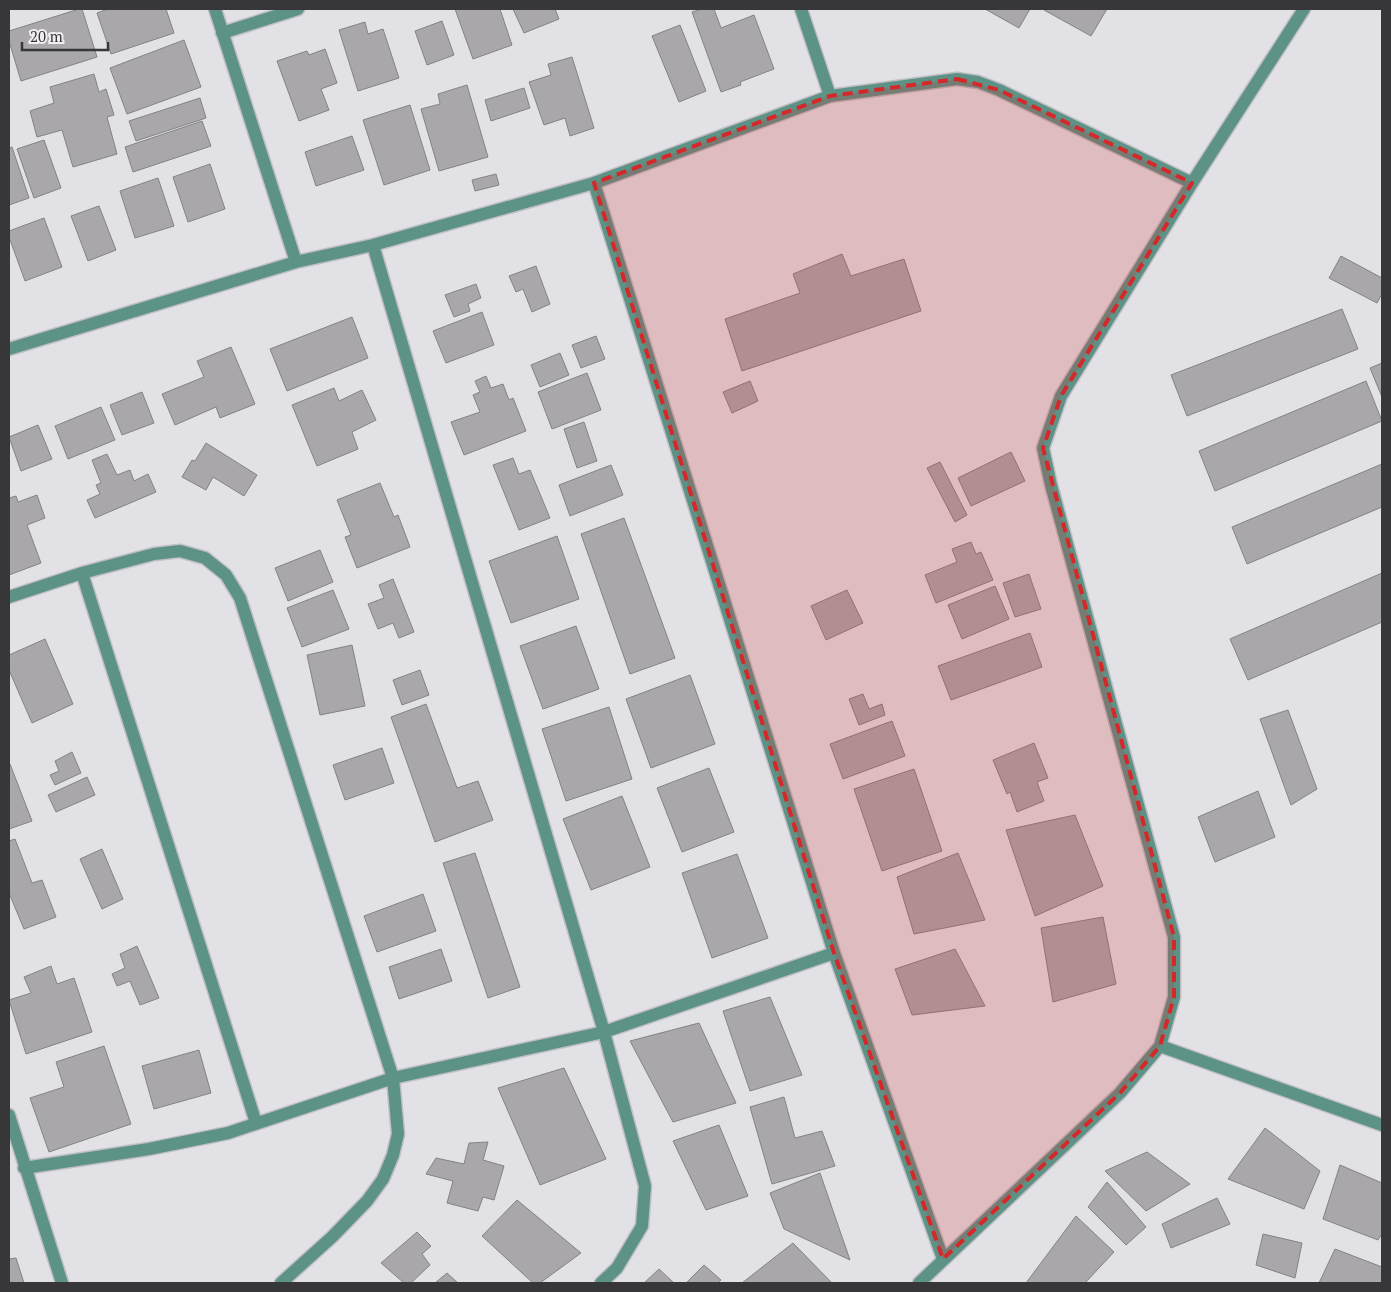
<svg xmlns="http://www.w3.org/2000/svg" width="1391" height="1292" viewBox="0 0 1391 1292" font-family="'PT Serif',serif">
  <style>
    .building { fill: #a9a7ac; stroke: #838286 }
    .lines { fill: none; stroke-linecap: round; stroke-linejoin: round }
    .minor-casing { stroke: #c0bfc3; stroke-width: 15 }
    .minor { stroke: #5d9287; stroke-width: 12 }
    .marked { fill: #d62828; fill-opacity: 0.2; stroke: #d62828; stroke-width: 4; stroke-dasharray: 10 6; stroke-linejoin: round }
  </style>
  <rect width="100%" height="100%" fill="#e2e1e6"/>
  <!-- building -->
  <path class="building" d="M 79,9 L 82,9 L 97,57 L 21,81 L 9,41 L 9,31 Z
    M 108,9 L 166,9 L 174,33 L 111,54 L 97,13 Z
    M 455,9 L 500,9 L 512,45 L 473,59 Z
    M 513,9 L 555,9 L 559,19 L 524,33 Z
    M 702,9 L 714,9 L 721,28 L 754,15 L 774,69 L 740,82 L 741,85 L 721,92 L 692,12 Z
    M 985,9 L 1030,9 L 1019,28 Z
    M 1045,9 L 1107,9 L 1091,36 L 1044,10 Z
    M 442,21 L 454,55 L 427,65 L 415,31 Z
    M 365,22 L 368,34 L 383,29 L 399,78 L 358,91 L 339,30 Z
    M 680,25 L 706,91 L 679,102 L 652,36 Z
    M 184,40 L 201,87 L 127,114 L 110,68 Z
    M 325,49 L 337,83 L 321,89 L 329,110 L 299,121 L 277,61 L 307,51 L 309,55 Z
    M 572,57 L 594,128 L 570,136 L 565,118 L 544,125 L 529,82 L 551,75 L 548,64 Z
    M 94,74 L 99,92 L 106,89 L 114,115 L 107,117 L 117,154 L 73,167 L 62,130 L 37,137 L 30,111 L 54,103 L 50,87 Z
    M 467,85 L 488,157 L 439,171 L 421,109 L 440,104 L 438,94 Z
    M 524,88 L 530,108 L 491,121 L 485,100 Z
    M 200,98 L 206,118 L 136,141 L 129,121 Z
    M 410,105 L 430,170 L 384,185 L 363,120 Z
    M 202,121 L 211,146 L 133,172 L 125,147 Z
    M 352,136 L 364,170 L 316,186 L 305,152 Z
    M 44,140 L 61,188 L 34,198 L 17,149 Z
    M 12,147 L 29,198 L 9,205 L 9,148 Z
    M 210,164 L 225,209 L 188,222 L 173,177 Z
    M 496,174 L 499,185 L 475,191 L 472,180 Z
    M 158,178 L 174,226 L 135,238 L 120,191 Z
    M 99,206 L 116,250 L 88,261 L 71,216 Z
    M 44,218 L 62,267 L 25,281 L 9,237 L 9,231 Z
    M 842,254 L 851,276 L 904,259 L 921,311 L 742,371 L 725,319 L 800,293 L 793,274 Z
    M 1341,256 L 1382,278 L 1382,294 L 1377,303 L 1329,278 Z
    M 536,266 L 550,304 L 532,312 L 523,289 L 516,292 L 509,276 Z
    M 476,284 L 481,298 L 468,304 L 470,311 L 454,317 L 445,295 Z
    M 1342,309 L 1358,349 L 1187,416 L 1171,375 Z
    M 482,312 L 494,345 L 446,363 L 433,331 Z
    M 352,317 L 368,358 L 287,391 L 270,349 Z
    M 596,336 L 605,359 L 581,368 L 572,345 Z
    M 231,347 L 255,404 L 220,418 L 216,407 L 175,425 L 162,394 L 204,377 L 197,361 Z
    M 560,353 L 569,375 L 540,387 L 531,365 Z
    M 1382,363 L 1382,397 L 1370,368 Z
    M 587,373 L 601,410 L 552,429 L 538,392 Z
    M 486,376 L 491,388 L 503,384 L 509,400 L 513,398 L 526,431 L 464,455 L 451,422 L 480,412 L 473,395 L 480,392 L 475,381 Z
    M 750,381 L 758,401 L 732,413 L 723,392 Z
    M 1366,381 L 1382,421 L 1215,491 L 1199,451 Z
    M 334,388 L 339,401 L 362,390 L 376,420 L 352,432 L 358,449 L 317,466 L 292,405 Z
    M 142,392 L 154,423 L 122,435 L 110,405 Z
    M 101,407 L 115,440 L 68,459 L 55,426 Z
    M 584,422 L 597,461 L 577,468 L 564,429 Z
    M 38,425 L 52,459 L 21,471 L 9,437 Z
    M 206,443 L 257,475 L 244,496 L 213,477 L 206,490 L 182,477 L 192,460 L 195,461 Z
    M 1011,452 L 1025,481 L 971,506 L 958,478 Z
    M 107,454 L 117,475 L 130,470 L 134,481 L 148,474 L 156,492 L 95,518 L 87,500 L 100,494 L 96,485 L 101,483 L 92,460 Z
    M 513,458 L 519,474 L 530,470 L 550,518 L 519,530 L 493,465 Z
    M 940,462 L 967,515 L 955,522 L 927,468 Z
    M 1382,464 L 1382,507 L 1247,564 L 1232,527 Z
    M 611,465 L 623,495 L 570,516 L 559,485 Z
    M 380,483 L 394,517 L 398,515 L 410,547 L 357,568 L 345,537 L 351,535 L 337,500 Z
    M 37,495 L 45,518 L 27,525 L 41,563 L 9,575 L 9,498 L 16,496 L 18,502 Z
    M 624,518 L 675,658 L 630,674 L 581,534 Z
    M 557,536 L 579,599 L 511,623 L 489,561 Z
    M 971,542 L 976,554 L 981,552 L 993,580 L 936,603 L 925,575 L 957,562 L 952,549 Z
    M 320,550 L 333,582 L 288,601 L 275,568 Z
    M 1382,573 L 1382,622 L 1248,680 L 1230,639 Z
    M 1029,574 L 1041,609 L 1015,617 L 1003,583 Z
    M 393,579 L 414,632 L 399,638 L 393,623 L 378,629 L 368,604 L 384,598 L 379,585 Z
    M 995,586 L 1009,619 L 962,639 L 948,605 Z
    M 333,590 L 349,629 L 302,647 L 287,608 Z
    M 847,590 L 863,623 L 826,640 L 811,606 Z
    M 576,626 L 599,689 L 543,709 L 520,646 Z
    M 1030,633 L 1042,667 L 951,700 L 938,666 Z
    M 45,639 L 73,704 L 32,723 L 9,670 L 9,655 Z
    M 352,645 L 365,706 L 320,715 L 307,655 Z
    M 420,670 L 429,695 L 402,705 L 393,680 Z
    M 690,675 L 715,744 L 651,768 L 626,699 Z
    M 863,694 L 869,709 L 882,704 L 885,715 L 859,725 L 849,699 Z
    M 426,704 L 457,788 L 478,781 L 493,820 L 435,842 L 391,717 Z
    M 609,707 L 632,779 L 566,801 L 542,729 Z
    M 1288,710 L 1317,789 L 1291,805 L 1260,719 Z
    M 892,721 L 905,756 L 843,779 L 830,744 Z
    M 1034,743 L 1048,778 L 1037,782 L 1044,801 L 1017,812 L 1010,792 L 1007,794 L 993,760 Z
    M 382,748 L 394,783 L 345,800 L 333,765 Z
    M 72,752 L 81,773 L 55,785 L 50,775 L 59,771 L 55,761 Z
    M 9,764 L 10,764 L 32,821 L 9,829 Z
    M 709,768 L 734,832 L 682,852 L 657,788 Z
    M 914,769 L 942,851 L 882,871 L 854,789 Z
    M 87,777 L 95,795 L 56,812 L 48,795 Z
    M 1258,791 L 1275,837 L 1215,862 L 1198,817 Z
    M 622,796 L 650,867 L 591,890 L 563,819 Z
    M 1075,815 L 1103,886 L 1035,916 L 1006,830 Z
    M 15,839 L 32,883 L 42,880 L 56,917 L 24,929 L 9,893 L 9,841 Z
    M 102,849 L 123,899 L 102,909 L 80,859 Z
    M 475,853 L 520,987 L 488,998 L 443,863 Z
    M 958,853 L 985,920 L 914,934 L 897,877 Z
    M 737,854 L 768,938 L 712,958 L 682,873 Z
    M 423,894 L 436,931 L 377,952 L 364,916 Z
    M 1103,917 L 1116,984 L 1053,1002 L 1041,928 Z
    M 137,946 L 159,998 L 140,1005 L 130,981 L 117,986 L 112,974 L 125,968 L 120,954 Z
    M 441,949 L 452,981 L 399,999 L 389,967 Z
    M 955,949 L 985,1006 L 912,1015 L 895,969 Z
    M 51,966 L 57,984 L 74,978 L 92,1032 L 26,1054 L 9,1000 L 31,993 L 24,977 Z
    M 770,997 L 802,1075 L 750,1091 L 723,1011 Z
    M 699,1023 L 736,1103 L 673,1122 L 630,1041 Z
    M 104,1046 L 131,1124 L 49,1152 L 30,1098 L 64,1087 L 56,1062 Z
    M 199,1050 L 211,1093 L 154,1109 L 142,1066 Z
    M 564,1068 L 606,1159 L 540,1185 L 498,1088 Z
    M 784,1097 L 795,1138 L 822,1131 L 835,1166 L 772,1184 L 750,1107 Z
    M 719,1125 L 748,1196 L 706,1210 L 673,1141 Z
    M 1265,1128 L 1320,1171 L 1304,1209 L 1228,1179 Z
    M 488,1142 L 483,1160 L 504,1166 L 494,1200 L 483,1197 L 478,1211 L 447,1203 L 453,1181 L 426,1174 L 436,1158 L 464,1164 L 469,1143 Z
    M 1147,1152 L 1190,1184 L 1146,1211 L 1105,1171 Z
    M 1340,1165 L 1382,1183 L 1382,1234 L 1378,1240 L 1323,1219 Z
    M 820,1173 L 850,1260 L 784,1229 L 770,1193 Z
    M 1107,1182 L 1146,1227 L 1126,1245 L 1088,1207 Z
    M 1217,1198 L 1230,1224 L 1171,1248 L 1162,1224 Z
    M 517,1200 L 581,1253 L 540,1283 L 533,1283 L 482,1236 Z
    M 1076,1216 L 1114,1252 L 1085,1283 L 1026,1283 Z
    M 417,1232 L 431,1246 L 422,1254 L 430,1265 L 411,1283 L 404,1283 L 381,1263 Z
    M 1263,1234 L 1302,1243 L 1295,1278 L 1256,1265 Z
    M 793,1243 L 832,1283 L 742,1283 Z
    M 1335,1249 L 1382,1267 L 1382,1283 L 1319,1283 Z
    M 16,1258 L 24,1283 L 9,1283 L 9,1259 Z
    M 704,1265 L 721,1280 L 718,1283 L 686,1283 Z
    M 659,1269 L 674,1283 L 644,1283 Z
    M 447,1273 L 458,1283 L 435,1283 Z"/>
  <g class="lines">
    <defs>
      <path id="minor" d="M 215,9 L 296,262
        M 801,9 L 830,96
        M 222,33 L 298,9
        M 594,183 L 834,953 L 943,1259
        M 373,245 L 604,1032 L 645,1186 L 642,1226 L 617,1268 L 601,1283
        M 9,349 L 296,262 L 373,245 L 594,183 L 830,96 L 957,79 L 978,82 L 999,90 L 1192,183
        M 82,573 L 256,1123
        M 9,597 L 82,573 L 154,554 L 180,551 L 205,558 L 226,575 L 240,598 L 393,1078 L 398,1134 L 393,1155 L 383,1179 L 367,1201 L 332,1237 L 281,1283
        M 1160,1046 L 1382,1125
        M 9,1115 L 62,1283
        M 24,1168 L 149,1149 L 228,1133 L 393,1078 L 604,1032 L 834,953
        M 919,1283 L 1120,1093 L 1160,1046 L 1174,997 L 1174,937 L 1051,485 L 1043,448 L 1061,396 L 1192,183 L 1304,9"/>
    </defs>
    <!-- minor casing -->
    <use href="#minor" class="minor-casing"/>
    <!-- minor -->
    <use href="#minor" class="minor"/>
  </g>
  <!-- marked area -->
  <path class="marked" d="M 957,79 L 999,90 L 1192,183 L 1061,396 L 1043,448 L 1174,937 L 1174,997 L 1160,1046 L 1120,1093 L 943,1259 L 834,953 L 594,183 L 830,96 Z"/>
  <!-- border -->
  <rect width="1391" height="1292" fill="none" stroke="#373638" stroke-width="20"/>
  <!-- scale -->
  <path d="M22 42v8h86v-8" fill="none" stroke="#373638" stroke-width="2.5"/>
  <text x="30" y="42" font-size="15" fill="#373638" stroke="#f0eef3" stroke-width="4" paint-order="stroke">20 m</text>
</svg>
